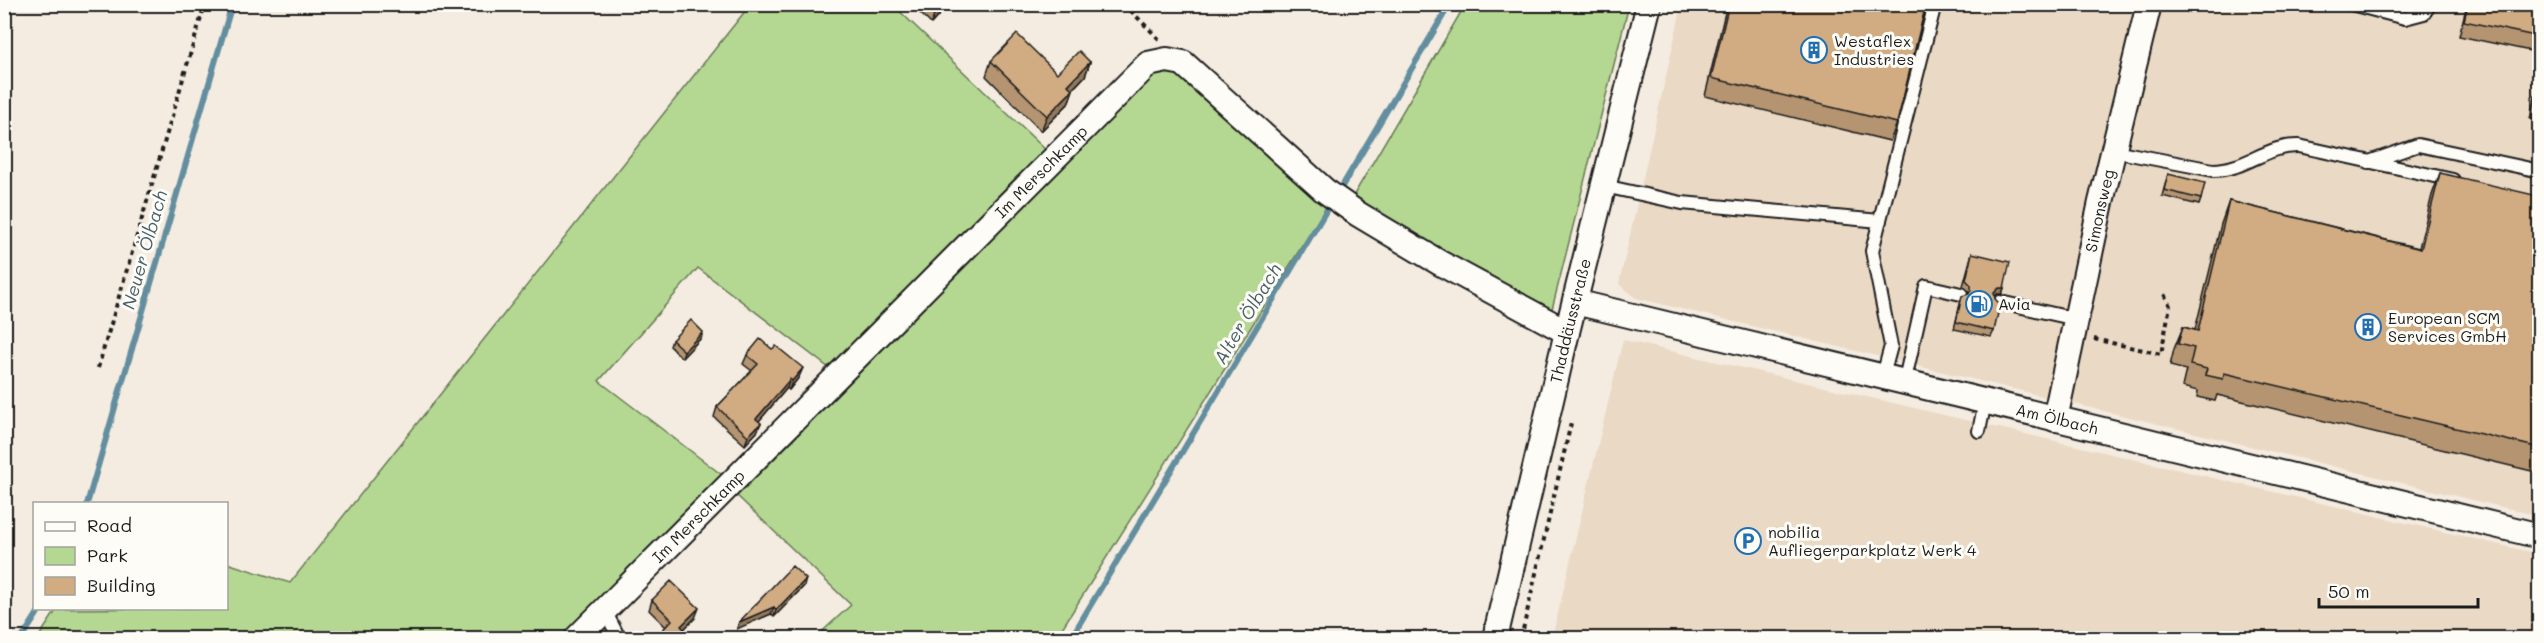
<svg xmlns="http://www.w3.org/2000/svg" width="2544" height="643" viewBox="0 0 2544 643" font-family="Mali,sans-serif">
  <style>
    .built { fill: #ead9c4 }
    .green { fill: #b4d892; stroke: #687a57; stroke-width: 1.5 }
    .lines { fill: none; stroke-linecap: round; stroke-linejoin: round }
    .stream { stroke: #648e9f; stroke-width: 6 }
    .service-casing { stroke: #1c1c1c; stroke-width: 16 }
    .minor-casing { stroke: #1c1c1c; stroke-width: 28 }
    .path { stroke: #1c1c1c; stroke-width: 4; stroke-dasharray: 4.5 4.5; stroke-linecap: butt }
    .service { stroke: #fdfcf7; stroke-width: 12 }
    .minor { stroke: #fdfcf7; stroke-width: 24 }
    .wall { fill: #b49471; stroke: #1c1c1c; stroke-width: 1.5 }
    .shaded-wall { fill: #92785c; stroke: #1c1c1c; stroke-width: 1.5 }
    .building { fill: #d1ac83; stroke: #1c1c1c; stroke-width: 1.5 }
    .labels { text-anchor: middle; stroke-width: 6; stroke-linejoin: round; paint-order: stroke }
    .poi-label { font-size: 16px; fill: #1c1c1c; stroke: #fdfcf7; text-anchor: start }
    .street-label { font-size: 16px; fill: #1c1c1c; stroke: #fdfcf7 }
    .water-label { font-size: 18px; font-style: italic; fill: #465e68; stroke: #fdfcf7 }
  </style>
  <rect width="100%" height="100%" fill="#f4ece0"/>
  <filter id="ink" filterUnits="userSpaceOnUse"><feTurbulence type="fractalNoise" baseFrequency=".0167" numOctaves="2"/><feDisplacementMap in="SourceGraphic" scale="12" xChannelSelector="R" yChannelSelector="G"/><feConvolveMatrix kernelMatrix="1 2 1 2 8 2 1 2 1" color-interpolation-filters="sRGB"/></filter>
  <g filter="url(#ink)">
    <!-- built -->
    <path class="built" d="M 1682,5 L 2539,5 L 2539,516 L 1636,298 L 1619,284 Z
      M 1623,340 L 2539,554 L 2539,638 L 1552,638 Z"/>
    <!-- green -->
    <path class="green" d="M 750,5 L 893,5 L 1049,153 L 833,371 L 698,268 L 599,381 L 726,478 L 565,638 L 38,638 L 57,609 L 226,608 L 227,563 L 290,583 Z
      M 1465,5 L 1629,5 L 1551,313 L 1444,253 L 1352,198 Z
      M 1179,70 L 1327,206 L 1056,638 L 815,638 L 851,605 L 731,490 L 1150,72 Z"/>
    <g class="lines">
      <!-- stream -->
      <path class="stream" d="M 1338,193 L 1450,4
        M 87,504 L 232,4
        M 22,638 L 41,608
        M 1071,638 L 1332,201"/>
      <defs>
        <path id="service" d="M 2351,4 L 2405,18 L 2424,13 L 2430,4
          M 2114,151 L 2213,170 C 2246,170 2266,145 2299,146 L 2453,180
          M 2369,162 L 2418,145 L 2540,171
          M 1604,186 L 1682,203 L 1880,221
          M 2000,302 L 2076,319
          M 1882,379 L 1891,346 L 1872,251 L 1935,4
          M 1904,384 L 1926,286 L 1961,294
          M 1979,431 L 1985,402
          M 605,611 L 619,638"/>
        <g id="minor">
          <path id="s1" d="M 1575,302 L 2540,536"/>
          <path id="s2" d="M 2055,419 L 2101,202 L 2149,4"/>
          <path id="s3" d="M 577,638 L 1148,64 L 1167,60 L 1183,63 L 1324,190 L 1358,214 L 1440,263 L 1567,332"/>
          <path id="s4" d="M 1495,638 L 1567,332 L 1649,4"/>
        </g>
      </defs>
      <!-- service casing -->
      <use href="#service" class="service-casing"/>
      <!-- minor casing -->
      <use href="#minor" class="minor-casing"/>
      <!-- path -->
      <path class="path" d="M 1124,4 L 1160,40
        M 2094,339 L 2161,354 L 2170,306 L 2163,292
        M 98,368 L 205,4
        M 1521,638 L 1571,423"/>
      <!-- service -->
      <use href="#service" class="service"/>
      <!-- minor -->
      <use href="#minor" class="minor"/>
    </g>
    <!-- wall -->
    <path class="wall" d="M 893,4 L 902,4 L 898,9 Z
      M 921,4 L 949,4 L 931,24 L 918,11 Z
      M 1727,4 L 1926,4 L 1897,123 L 1890,141 L 1705,96 Z
      M 2398,4 L 2413,4 L 2412,8 Z
      M 2467,4 L 2540,4 L 2540,53 L 2459,36 Z
      M 991,61 L 1057,73 L 1090,62 L 1085,76 L 1073,89 L 1068,104 L 1041,131 L 986,76 Z
      M 2540,73 L 2540,121 L 2530,119 Z
      M 2440,173 L 2540,207 L 2540,473 L 2217,395 L 2215,401 L 2197,397 L 2198,391 L 2182,387 L 2186,370 L 2170,366 L 2174,349 L 2183,327 L 2195,330 L 2221,224 L 2229,201 L 2419,248 L 2432,195 Z
      M 2168,174 L 2201,199 L 2199,205 L 2162,196 Z
      M 1972,253 L 2004,288 L 2002,294 L 1997,294 L 1995,297 L 1994,331 L 1991,337 L 1954,329 L 1962,296 L 1969,294 L 1969,291 L 1963,286 Z
      M 701,338 L 682,358 L 670,346 L 672,340 Z
      M 747,355 L 799,377 L 789,390 L 787,388 L 759,421 L 757,432 L 745,445 L 714,417 L 717,407 L 752,371 L 743,364 Z
      M 804,586 L 774,617 L 771,614 L 737,628 L 739,622 Z
      M 652,600 L 695,618 L 684,629 L 666,627 L 649,610 Z"/>
    <!-- shaded-wall -->
    <path class="shaded-wall" d="M 943,4 L 949,4 L 931,24 L 935,13 Z
      M 1090,62 L 1085,76 L 1063,99 L 1068,85 Z
      M 1073,90 L 1068,104 L 1041,131 L 1047,116 Z
      M 1999,288 L 2004,288 L 2002,294 L 1997,294 L 1992,300 L 1994,293 Z
      M 703,332 L 701,338 L 682,358 L 684,351 Z
      M 803,368 L 799,377 L 789,390 L 792,381 Z
      M 790,379 L 787,388 L 753,428 L 756,419 Z
      M 761,423 L 757,432 L 745,445 L 748,436 Z
      M 806,579 L 804,586 L 774,617 L 776,610 Z
      M 774,607 L 771,614 L 737,629 L 739,622 Z
      M 699,608 L 695,618 L 677,636 L 681,626 Z"/>
    <!-- building -->
    <path class="building" d="M 927,4 L 943,4 L 935,13 Z
      M 1729,4 L 1926,4 L 1897,123 L 1711,78 Z
      M 2468,4 L 2540,4 L 2540,37 L 2464,21 Z
      M 1017,34 L 1057,73 L 1079,51 L 1090,62 L 1068,85 L 1073,90 L 1047,116 L 991,61 Z
      M 2540,84 L 2540,105 L 2535,104 Z
      M 2440,173 L 2538,196 L 2536,206 L 2540,207 L 2540,448 L 2224,373 L 2223,379 L 2205,375 L 2207,369 L 2190,365 L 2194,348 L 2178,344 L 2183,327 L 2198,331 L 2229,201 L 2421,249 Z
      M 2168,174 L 2205,183 L 2201,199 L 2164,190 Z
      M 1972,253 L 2010,262 L 2004,288 L 1999,288 L 1994,293 L 1995,299 L 2000,304 L 1994,331 L 1956,322 L 1962,296 L 1969,294 L 1971,289 L 1971,285 L 1966,280 Z
      M 691,320 L 703,332 L 684,351 L 672,340 Z
      M 760,339 L 772,349 L 776,346 L 803,368 L 792,381 L 790,379 L 756,419 L 761,423 L 748,436 L 717,407 L 758,364 L 747,355 Z
      M 792,566 L 806,579 L 776,610 L 774,607 L 739,622 Z
      M 671,581 L 699,608 L 681,626 L 694,639 L 654,639 L 672,620 L 652,600 Z"/>
  </g>
  <!-- icons -->
  <defs>
    <symbol id="building-ring" viewBox="-11 -11 22 22"><circle r="9.5" fill="#fdfcf7" stroke="#1f6fb2" stroke-width="1.5"/><path d="M-4-6H4V6H1V3H-1V6H-4ZM-2.5-4.3h1.7v1.8h-1.7ZM.8-4.3h1.7v1.8H.8ZM-2.5-1h1.7V.8h-1.7ZM.8-1h1.7V.8H.8Z" fill="#1f6fb2"/></symbol>
    <symbol id="fuel-ring" viewBox="-11 -11 22 22"><circle r="9.5" fill="#fdfcf7" stroke="#1f6fb2" stroke-width="1.5"/><path d="M-5.5-6h7V0h2V4h1.3V-2.5L3-4.5l.8-.8L6-3V5H2.5V1h-1V6h-7ZM-4.2-4.7v3.2H.2V-4.7Z" fill="#1f6fb2"/></symbol>
    <symbol id="parking-ring" viewBox="-11 -11 22 22"><circle r="9.5" fill="#fdfcf7" stroke="#1f6fb2" stroke-width="1.5"/><path d="M-3.5-5.5H1a3.5 3.5 0 0 1 0 7H-1V5.5H-3.5ZM-1-3.4V-.6H.8a1.4 1.4 0 0 0 0-2.8Z" fill="#1f6fb2"/></symbol>
  </defs>
  <g fill-rule="evenodd">
    <use href="#building-ring" x="1799" y="35" width="30" height="30"/>
    <use href="#fuel-ring" x="1964" y="289" width="30" height="30"/>
    <use href="#building-ring" x="2353" y="312" width="30" height="30"/>
    <use href="#parking-ring" x="1733" y="526" width="30" height="30"/>
  </g>
  <g class="labels">
    <!-- poi labels -->
    <g class="poi-label">
      <text x="1834" y="47">Westaflex<tspan x="1834" dy="18">Industries</tspan></text>
      <text x="1998" y="310">Avia</text>
      <text x="2388" y="324">European SCM<tspan x="2388" dy="18">Services GmbH</tspan></text>
      <text x="1768" y="538">nobilia<tspan x="1768" dy="18">Aufliegerparkplatz Werk 4</tspan></text>
    </g>
    <!-- street labels -->
    <g class="street-label">
      <text dy="6" stroke="none"><textPath href="#s3" startOffset="658">Im Merschkamp</textPath></text>
      <text dy="6" stroke="none"><textPath href="#s2" startOffset="213">Simonsweg</textPath></text>
      <text dy="6" stroke="none"><textPath href="#s4" startOffset="326">Thaddäusstraße</textPath></text>
      <text dy="6" stroke="none"><textPath href="#s1" startOffset="496">Am Ölbach</textPath></text>
      <text dy="6" stroke="none"><textPath href="#s3" startOffset="172">Im Merschkamp</textPath></text>
    </g>
    <!-- water labels -->
    <g class="water-label">
      <text transform="translate(145 250) rotate(-74)" y="6">Neuer Ölbach</text>
      <text transform="translate(1248 314) rotate(-59)" y="6">Alter Ölbach</text>
    </g>
  </g>
  <!-- margin -->
  <rect width="2544" height="643" fill="none" stroke="#fdfcf7" stroke-width="24"/>
  <rect x="12" y="12" width="2520" height="619" fill="none" stroke="#1c1c1c" stroke-width="2" filter="url(#ink)"/>
  <!-- legend -->
  <rect x="33" y="502" width="195" height="108" fill="#fdfcf7" stroke="#a3a29f" stroke-width="1.5"/>
  <rect x="45" y="522" width="30" height="9" fill="#fdfcf7" stroke="#a3a29f" stroke-width="1.5"/>
  <text x="87" y="532" font-size="18" fill="#1c1c1c">Road</text>
  <rect x="45" y="547" width="30" height="18" fill="#b4d892" stroke="#a3a29f" stroke-width="1.5"/>
  <text x="87" y="562" font-size="18" fill="#1c1c1c">Park</text>
  <rect x="45" y="577" width="30" height="18" fill="#d1ac83" stroke="#a3a29f" stroke-width="1.5"/>
  <text x="87" y="592" font-size="18" fill="#1c1c1c">Building</text>
  <!-- scale -->
  <path d="M2319 598v9h159v-9" fill="none" stroke="#1c1c1c" stroke-width="3"/>
  <text x="2328" y="598" font-size="18" fill="#1c1c1c" stroke="#fdfcf7" stroke-width="4.5" paint-order="stroke">50 m</text>
</svg>
